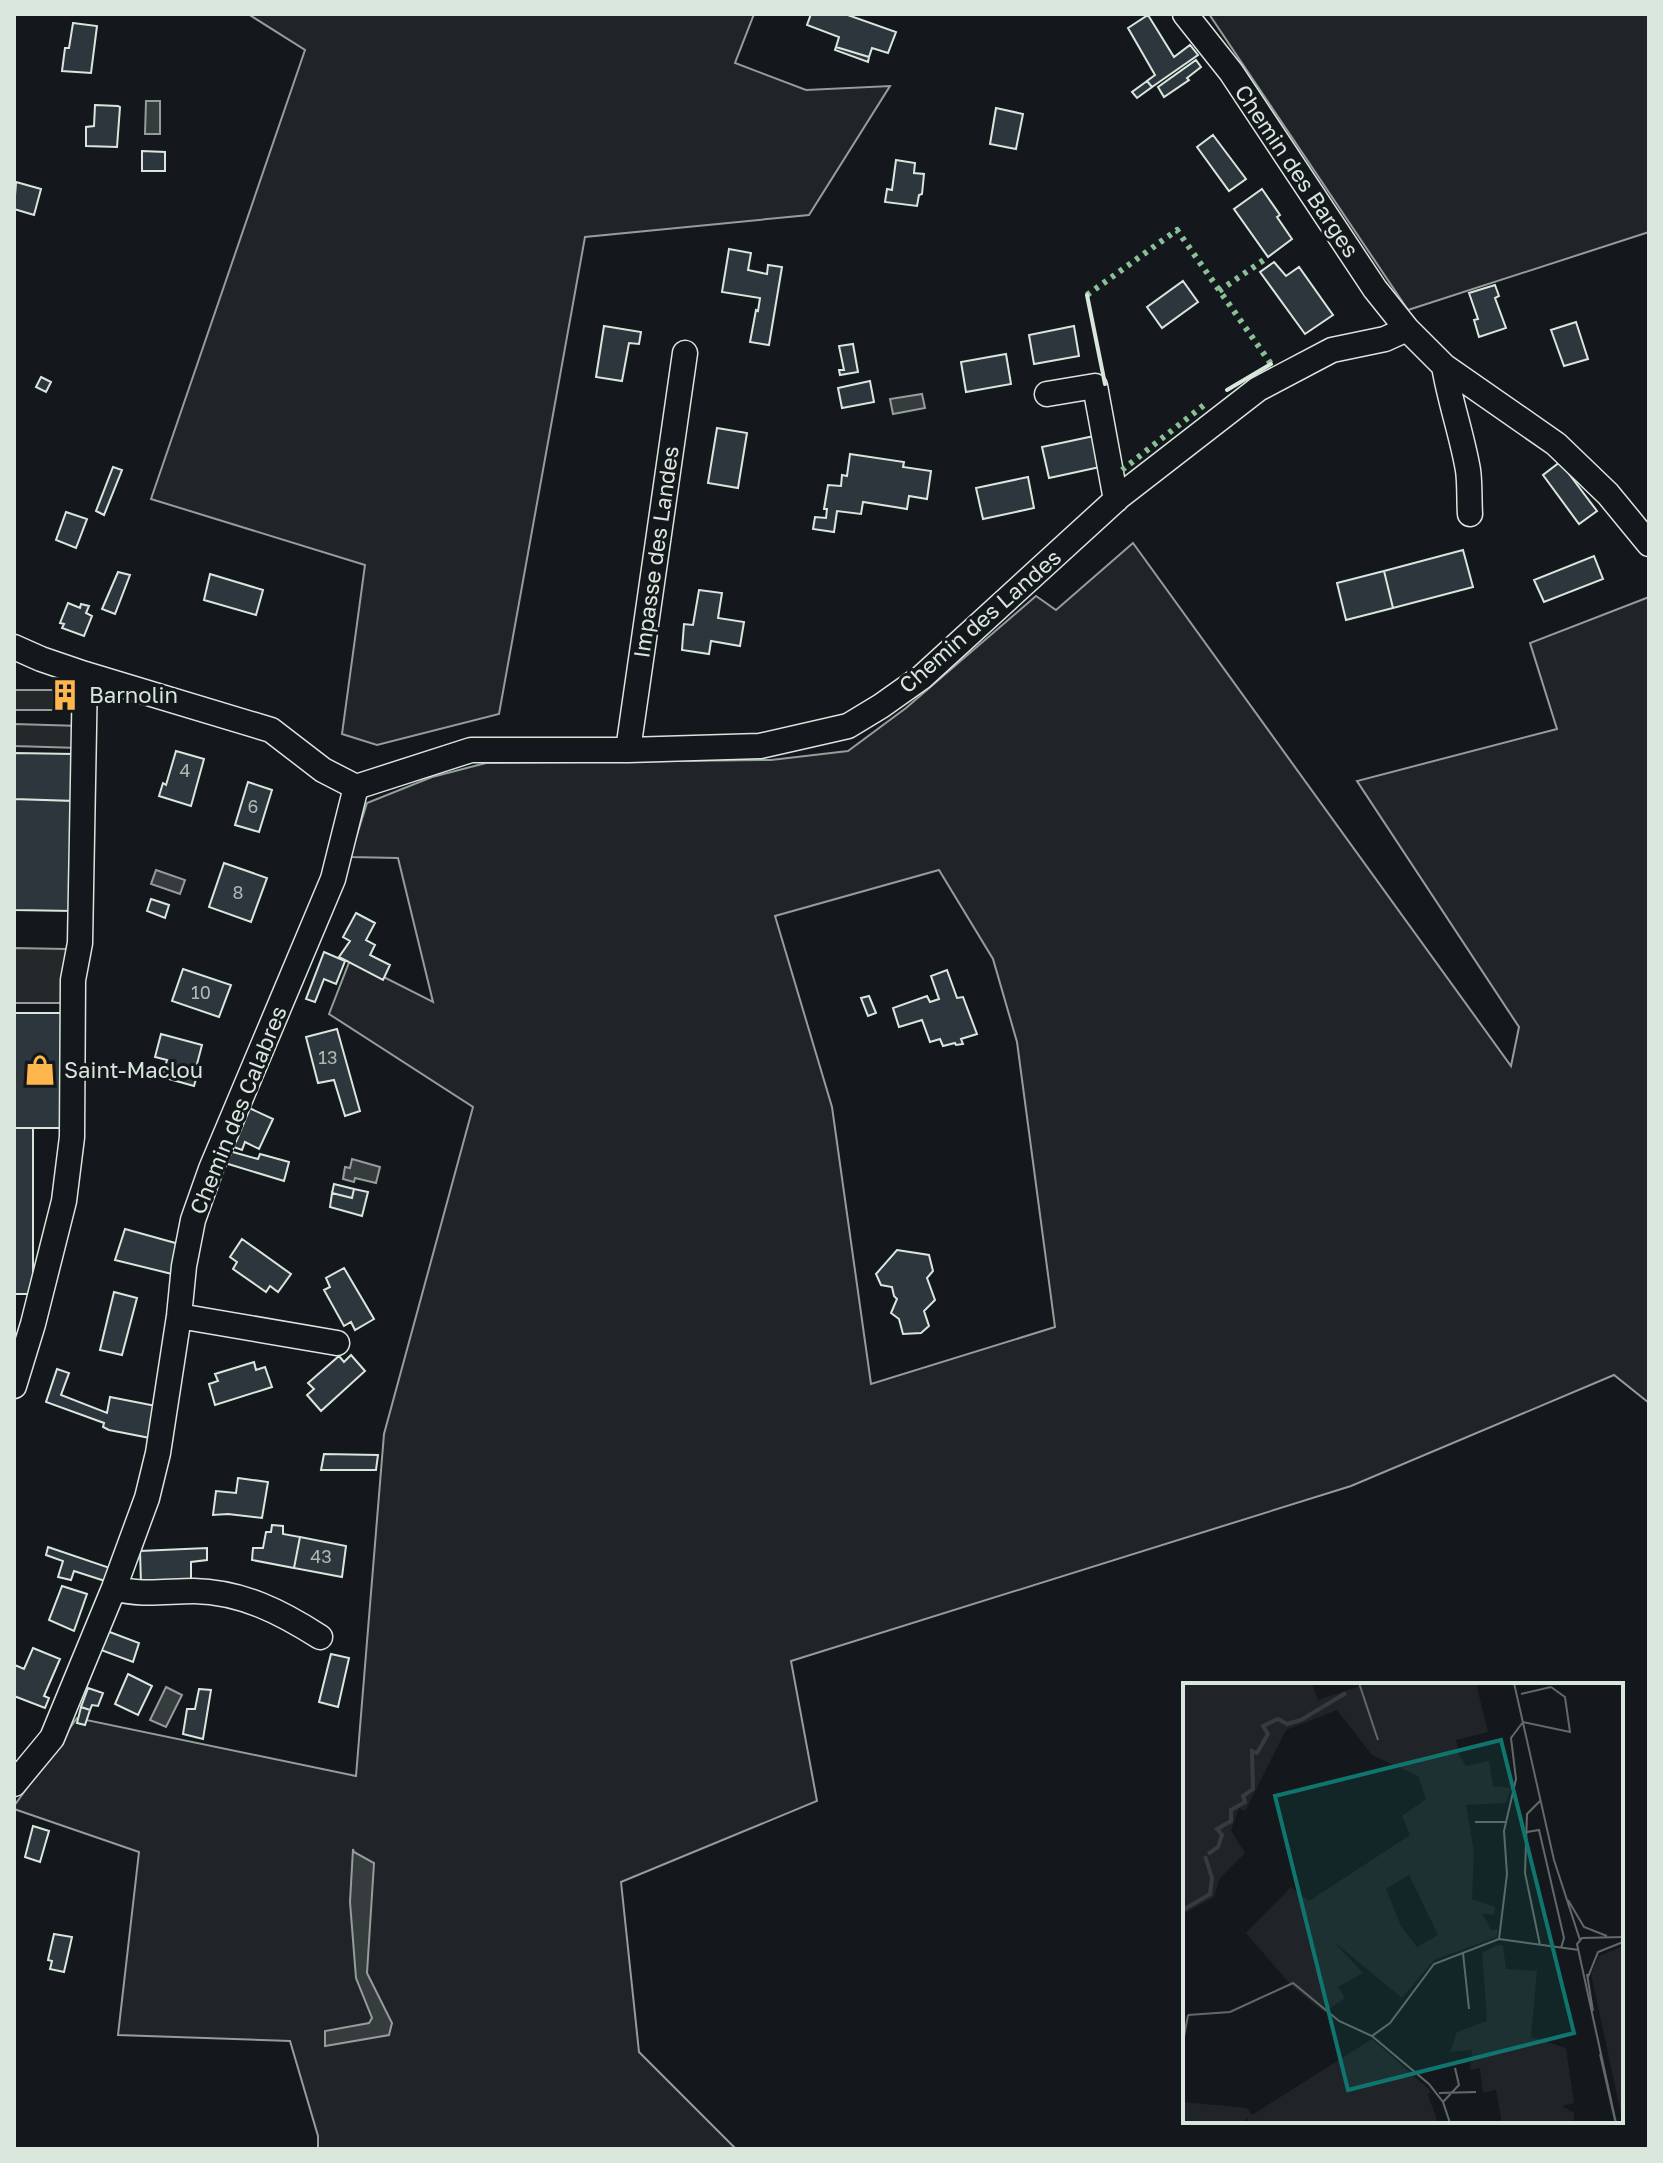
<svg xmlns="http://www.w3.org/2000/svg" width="1663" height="2163" viewBox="0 0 1663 2163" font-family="'Golos Text',sans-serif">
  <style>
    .green { fill: #202428; stroke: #939e99; stroke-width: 2; fill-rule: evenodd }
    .parking { fill: #24282b; stroke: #939e99; stroke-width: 2 }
    .water { fill: #363b3e; stroke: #939e99; stroke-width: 2 }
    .building { fill: #2c363c; stroke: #d8e6dc; stroke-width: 2 }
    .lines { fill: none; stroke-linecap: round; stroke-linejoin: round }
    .minor-casing { stroke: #d8e6dc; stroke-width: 27 }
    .minor { stroke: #14181c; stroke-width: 24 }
    .hedge { stroke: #8ac095; stroke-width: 6; stroke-dasharray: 4 6; stroke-linecap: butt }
    .wall { stroke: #d8e6dc; stroke-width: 4 }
    .labels { text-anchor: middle; stroke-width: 6; stroke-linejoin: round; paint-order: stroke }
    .number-label { font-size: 18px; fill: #adbab4 }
    .street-label { font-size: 22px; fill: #d8e6dc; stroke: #14181c }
    .poi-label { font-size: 22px; fill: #d8e6dc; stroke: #14181c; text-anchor: start }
    .inset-river { fill: none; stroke: #363b3e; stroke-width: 4 }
    .inset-road { fill: none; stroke: #626a69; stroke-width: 2 }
    .view { fill: #0f766e; fill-opacity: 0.15; stroke: #0f766e; stroke-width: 4 }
    .inset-edge { fill: none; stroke: #d8e6dc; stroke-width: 4 }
  </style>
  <rect width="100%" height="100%" fill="#14181c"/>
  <!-- green -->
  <path class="green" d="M 248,14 L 754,14 L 735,63 L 806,90 L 890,86 L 809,215 L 585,237 L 499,714 L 377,745 L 342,734 L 365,565 L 151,499 L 305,50 Z
    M 1209,14 L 1649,14 L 1649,232 L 1408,310 Z
    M 1133,543 L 1511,1066 L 1519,1027 L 1357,781 L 1557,729 L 1530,643 L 1649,597 L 1649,1403 L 1614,1375 L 1351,1486 L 791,1661 L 817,1801 L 621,1882 L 639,2052 L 736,2149 L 318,2149 L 318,2136 L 290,2041 L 118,2035 L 139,1852 L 14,1809 L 14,1806 L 77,1718 L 356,1776 L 384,1434 L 473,1107 L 329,1014 L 350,960 L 433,1002 L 398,858 L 350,857 L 367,803 L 432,777 L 486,763 L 771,760 L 848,751 L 906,708 L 1036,596 L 1056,610 ZM 939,870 L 993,959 L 1017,1042 L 1055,1327 L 871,1384 L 832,1107 L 775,916 Z"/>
  <!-- parking -->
  <path class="parking" d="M 14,690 L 53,690 L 53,710 L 14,710 Z
    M 14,724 L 81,726 L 79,748 L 14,746 Z
    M 14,948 L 66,949 L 67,1003 L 14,1003 Z"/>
  <!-- water -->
  <path class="water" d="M 146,101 L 160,101 L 160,134 L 145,134 Z
    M 922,394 L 925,408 L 893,414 L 890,399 Z
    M 156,870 L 185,880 L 180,894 L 151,884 Z
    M 352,1159 L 380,1167 L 376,1183 L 355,1178 L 354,1182 L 343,1179 L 345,1167 L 350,1168 Z
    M 166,1687 L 182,1695 L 166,1727 L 150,1720 Z
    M 353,1849 L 354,1852 L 374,1863 L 367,1973 L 392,2023 L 389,2035 L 325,2046 L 325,2031 L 369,2023 L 372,2018 L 356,1978 L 350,1902 Z"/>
  <!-- building -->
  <path class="building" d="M 811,14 L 845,14 L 896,32 L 888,53 L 872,48 L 869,57 L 836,47 L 839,37 L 807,25 Z
    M 1148,15 L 1174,57 L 1190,45 L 1198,55 L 1152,87 L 1147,81 L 1155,75 L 1128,28 Z
    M 73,23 L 97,26 L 91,73 L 62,71 L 65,48 L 69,48 Z
    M 836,47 L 869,57 L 868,62 L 835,50 Z
    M 1196,60 L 1201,67 L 1187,78 L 1189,80 L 1164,97 L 1158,87 Z
    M 1147,81 L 1152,87 L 1137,98 L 1132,92 Z
    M 95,105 L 118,106 L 120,107 L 117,147 L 86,146 L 86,127 L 94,126 Z
    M 996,108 L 1023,114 L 1016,149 L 990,144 Z
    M 1213,135 L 1246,179 L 1229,191 L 1197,147 Z
    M 142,151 L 165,152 L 165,171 L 142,171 Z
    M 896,160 L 915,163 L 914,173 L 924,174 L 922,194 L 919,195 L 917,206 L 885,202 L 887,189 L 892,190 Z
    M 16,182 L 41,189 L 34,215 L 14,209 Z
    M 1262,189 L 1280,215 L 1277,217 L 1292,239 L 1268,257 L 1234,209 Z
    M 729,249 L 751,253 L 748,270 L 767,274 L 768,265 L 782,267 L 769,345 L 750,342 L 756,310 L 758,311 L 760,298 L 722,292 Z
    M 1274,262 L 1286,276 L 1299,267 L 1333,315 L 1305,334 L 1260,272 Z
    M 1183,281 L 1198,302 L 1162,328 L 1147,307 Z
    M 1495,285 L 1499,296 L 1495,298 L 1506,328 L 1479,337 L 1474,320 L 1478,319 L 1469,293 Z
    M 1576,322 L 1588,359 L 1564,366 L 1551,330 Z
    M 604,326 L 641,332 L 639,344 L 629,343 L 622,381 L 596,377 Z
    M 1074,326 L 1079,356 L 1034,364 L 1029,335 Z
    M 853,344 L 858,372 L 840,375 L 839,370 L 844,370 L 839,346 Z
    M 1006,354 L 1011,384 L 966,392 L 961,362 Z
    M 41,377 L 51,382 L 46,392 L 36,387 Z
    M 870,381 L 874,402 L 842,408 L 838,388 Z
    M 717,428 L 747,433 L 738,488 L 708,483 Z
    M 1094,436 L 1100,467 L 1049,478 L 1042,447 Z
    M 850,454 L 904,462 L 903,467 L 931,471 L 927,499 L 909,496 L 907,509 L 863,502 L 861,514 L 837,511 L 834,532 L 813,529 L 815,517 L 826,518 L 827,509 L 824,509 L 828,485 L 841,486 L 842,475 L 847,476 Z
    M 1560,462 L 1597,511 L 1579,524 L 1543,475 Z
    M 113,467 L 122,470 L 104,515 L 96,511 Z
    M 1028,477 L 1034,508 L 983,519 L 976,488 Z
    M 66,512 L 87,519 L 76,548 L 56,540 Z
    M 1463,550 L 1473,587 L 1393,608 L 1384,571 Z
    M 1594,556 L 1603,579 L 1544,602 L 1534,580 Z
    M 1384,571 L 1393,608 L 1346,620 L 1337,583 Z
    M 118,572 L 130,575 L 115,614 L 102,609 Z
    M 210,574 L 263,590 L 256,615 L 204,600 Z
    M 699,590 L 722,593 L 718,618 L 744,622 L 740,646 L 711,641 L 709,654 L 682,650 L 684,624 L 693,625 Z
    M 68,603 L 80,608 L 81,604 L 89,606 L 86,613 L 92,616 L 84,636 L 62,628 L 64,624 L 60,623 Z
    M 176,751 L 204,759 L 191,806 L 159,796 L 163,783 L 166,785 Z
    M 14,753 L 74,754 L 72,801 L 14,799 Z
    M 248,782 L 272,790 L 259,832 L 235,825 Z
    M 14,799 L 76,801 L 73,911 L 14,910 Z
    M 224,863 L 267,878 L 251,922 L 209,907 Z
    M 151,899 L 169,905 L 165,918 L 147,911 Z
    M 356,913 L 375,923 L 366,940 L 375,945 L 370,955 L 390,965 L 383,980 L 339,957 L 350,941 L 343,937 Z
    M 324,952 L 345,961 L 336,984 L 324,979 L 315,1002 L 306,999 Z
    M 183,969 L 231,985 L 219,1017 L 172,1001 Z
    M 947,970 L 957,998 L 963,997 L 977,1034 L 961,1039 L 963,1044 L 956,1045 L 955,1043 L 943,1046 L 940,1039 L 930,1042 L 922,1020 L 899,1027 L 893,1008 L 927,996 L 930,1002 L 939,999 L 931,976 Z
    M 869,996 L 876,1013 L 868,1016 L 861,998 Z
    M 14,1013 L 65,1013 L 66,1128 L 14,1128 Z
    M 337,1029 L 360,1111 L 345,1116 L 334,1080 L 318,1083 L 306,1037 Z
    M 161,1034 L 202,1045 L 197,1064 L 200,1065 L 194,1086 L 162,1077 L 167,1060 L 155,1057 Z
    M 247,1107 L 273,1119 L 259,1149 L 245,1142 L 242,1150 L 231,1146 Z
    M 14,1128 L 33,1128 L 33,1294 L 14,1294 Z
    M 229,1151 L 258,1159 L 260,1154 L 289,1162 L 284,1181 L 225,1163 Z
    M 334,1184 L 354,1189 L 352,1198 L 332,1193 Z
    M 354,1189 L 368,1192 L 362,1216 L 330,1207 L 332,1193 L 352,1198 Z
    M 125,1229 L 179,1244 L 172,1274 L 115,1260 Z
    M 242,1239 L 291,1274 L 278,1292 L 270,1286 L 266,1292 L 233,1269 L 237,1262 L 230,1257 Z
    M 897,1250 L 929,1255 L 933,1271 L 927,1278 L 935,1300 L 924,1311 L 929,1326 L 921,1333 L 903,1334 L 899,1319 L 891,1313 L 897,1299 L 894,1296 L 892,1287 L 881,1285 L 876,1274 Z
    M 344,1268 L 374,1319 L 355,1330 L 351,1322 L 344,1326 L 324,1290 L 330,1287 L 326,1278 Z
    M 114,1292 L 137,1298 L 122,1355 L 100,1350 Z
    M 351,1355 L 365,1371 L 321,1411 L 307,1395 L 314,1389 L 308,1383 L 339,1356 L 344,1362 Z
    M 254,1362 L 256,1370 L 265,1367 L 272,1387 L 215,1405 L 209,1384 L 218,1381 L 215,1374 Z
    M 57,1369 L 69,1373 L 61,1395 L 107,1413 L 110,1397 L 156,1406 L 150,1438 L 109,1430 L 103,1427 L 104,1423 L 46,1402 Z
    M 324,1454 L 378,1455 L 376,1470 L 321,1470 Z
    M 238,1478 L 268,1482 L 262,1518 L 228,1514 L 213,1515 L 216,1491 L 236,1493 Z
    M 272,1525 L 283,1526 L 283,1534 L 300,1537 L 294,1568 L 252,1560 L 253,1548 L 263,1548 L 266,1532 L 271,1532 Z
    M 300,1537 L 346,1546 L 342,1577 L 294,1568 Z
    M 48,1547 L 110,1568 L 105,1581 L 74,1571 L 71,1580 L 58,1577 L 63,1561 L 46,1555 Z
    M 207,1548 L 207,1560 L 191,1562 L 191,1582 L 141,1584 L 140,1551 Z
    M 62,1586 L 87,1594 L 74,1631 L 49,1620 Z
    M 107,1631 L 139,1643 L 133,1662 L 101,1650 Z
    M 33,1648 L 60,1659 L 44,1696 L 49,1698 L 45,1708 L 14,1696 L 14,1667 L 15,1665 L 24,1669 Z
    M 331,1654 L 349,1658 L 338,1707 L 319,1702 Z
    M 128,1674 L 152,1686 L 138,1715 L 115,1704 Z
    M 88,1688 L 103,1693 L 98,1706 L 92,1705 L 90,1710 L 81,1707 Z
    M 199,1689 L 211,1690 L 203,1739 L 183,1734 L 187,1709 L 195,1709 Z
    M 81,1707 L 90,1710 L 85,1725 L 77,1723 Z
    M 33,1826 L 49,1831 L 40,1862 L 25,1857 Z
    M 54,1934 L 72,1937 L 64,1972 L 50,1969 L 52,1961 L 48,1960 Z"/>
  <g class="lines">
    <defs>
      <path id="minor" d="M 1185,14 L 1231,72 L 1375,289 L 1407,329 L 1444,366 L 1556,444 L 1608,494 L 1649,544
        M 1444,366 C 1450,402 1462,435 1468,470 C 1470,484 1469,500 1470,514
        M 1047,394 L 1095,386 L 1116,500
        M 14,647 L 41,659 L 85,674 L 271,730 L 323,770 L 356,787
        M 628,750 L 685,353
        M 356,787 L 471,750 L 628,750 L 760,746 L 848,726 L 881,706 L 922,677 L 1120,496 L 1258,389 L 1332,350 L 1385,339 L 1407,329
        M 179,1316 L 337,1343
        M 14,1386 L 33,1324 L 64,1201 L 72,1137 L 73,980 L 80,943 L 85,674
        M 114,1588 C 141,1596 167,1591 194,1591 C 242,1592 281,1612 320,1637
        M 14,1784 L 52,1738 L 114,1588 L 147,1498 L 158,1453 L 179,1316 L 184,1266 L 193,1220 L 211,1169 L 333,879 L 356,787"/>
    </defs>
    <!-- minor casing -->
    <use href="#minor" class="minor-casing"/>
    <!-- minor -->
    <use href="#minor" class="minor"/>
    <!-- hedge -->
    <path class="hedge" d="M 1219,291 L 1268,257
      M 1087,295 L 1177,230 L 1271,364
      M 1122,470 L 1204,405"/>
    <!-- wall -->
    <path class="wall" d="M 1087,295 L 1105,384
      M 1227,390 L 1271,364"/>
  </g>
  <!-- icons -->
  <defs>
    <symbol id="building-bare" viewBox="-9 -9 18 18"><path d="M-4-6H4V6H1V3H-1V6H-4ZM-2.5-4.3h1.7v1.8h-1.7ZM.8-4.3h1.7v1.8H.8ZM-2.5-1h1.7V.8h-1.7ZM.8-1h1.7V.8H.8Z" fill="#ffb74d" stroke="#14181c" stroke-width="2.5" paint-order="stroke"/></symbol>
    <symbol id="shop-bare" viewBox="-9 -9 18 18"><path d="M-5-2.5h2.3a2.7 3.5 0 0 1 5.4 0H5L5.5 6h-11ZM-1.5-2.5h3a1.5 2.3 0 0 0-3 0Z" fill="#ffb74d" stroke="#14181c" stroke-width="2.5" paint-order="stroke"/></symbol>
  </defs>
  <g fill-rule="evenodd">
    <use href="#building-bare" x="43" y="673" width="44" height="44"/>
    <use href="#shop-bare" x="18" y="1048" width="44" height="44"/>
  </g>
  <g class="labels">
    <!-- number labels -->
    <g class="number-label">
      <text x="185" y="777">4</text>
      <text x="253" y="813">6</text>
      <text x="238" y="899">8</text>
      <text x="201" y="999">10</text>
      <text x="328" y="1064">13</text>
      <text x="321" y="1563">43</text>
    </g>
    <!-- street labels -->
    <g class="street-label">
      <text transform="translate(1297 171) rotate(56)" y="8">Chemin des Barges</text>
      <text transform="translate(656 552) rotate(-82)" y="8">Impasse des Landes</text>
      <text transform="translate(980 621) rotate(-41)" y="8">Chemin des Landes</text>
      <text transform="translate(238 1110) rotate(-68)" y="8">Chemin des Calabres</text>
    </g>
    <!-- poi labels -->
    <g class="poi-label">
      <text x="89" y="703">Barnolin</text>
      <text x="64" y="1078">Saint-Maclou</text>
    </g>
  </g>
  <!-- overview -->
  <g transform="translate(1183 1683)">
    <rect width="440" height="440" fill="#14181c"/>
    <path d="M 0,0 L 129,0 L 135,17 L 186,0 L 293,0 L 305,49 L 273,57 L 276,71 L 283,83 L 306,78 L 310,103 L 328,105 L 323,120 L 283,122 L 291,169 L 289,216 L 312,224 L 311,232 L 299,230 L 308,247 L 315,246 L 314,254 L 251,277 L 219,315 L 150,258 L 180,290 L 155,304 L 162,315 L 141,329 L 109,303 L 63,250 L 108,204 L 126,218 L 227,152 L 219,133 L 243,116 L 235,93 L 189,72 L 154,27 L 103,47 L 62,128 L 56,125 L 48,147 L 62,170 L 37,195 L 31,214 L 0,231 ZM 226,192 L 255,252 L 234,264 L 218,243 L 203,206 ZM 315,262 L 320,262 L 323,286 L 354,288 L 348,354 L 383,365 L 391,420 L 379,423 L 391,430 L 391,440 L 319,440 L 313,407 L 300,410 L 297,385 L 287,387 L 289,367 L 267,369 L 274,349 L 304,338 L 299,270 ZM 440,263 L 440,440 L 408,291 L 416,273 ZM 189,356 L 248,408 L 245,412 L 255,440 L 65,440 L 65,435 L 59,440 L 0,440 L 0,419 L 64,425 L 69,432 Z" fill="#202428" fill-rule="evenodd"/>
    <path class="inset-river" d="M 25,171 L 35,164 L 39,152 L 34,146 L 48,138 L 48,127 L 62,119 L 60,113 L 70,106 L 69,68 L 74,70 L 85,51 L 80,43 L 95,36 L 104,41 L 118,37 L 163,10M 0,227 L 27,211 L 29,195 L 22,173"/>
    <path class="inset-road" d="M 176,0 L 195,57M 331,0 L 371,177 L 397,257M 338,11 L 368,4M 357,118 L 344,131 L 342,190 L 357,262M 292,139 L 322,139M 344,149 L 356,147 L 381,255 L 378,265M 385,217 L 401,244 L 424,253M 316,256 L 324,191 L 321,148 L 333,96 L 328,55 L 340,39 L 387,49 L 382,14 L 368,4M 316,256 L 396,267M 280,270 L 286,326M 404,291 L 410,328M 405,294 L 415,269 L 440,259M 5,332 L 47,329 L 110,300 L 156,338 L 189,353 L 246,401 L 260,419 L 267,440M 189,353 L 207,340 L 251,281 L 316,256M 0,359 L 5,332M 417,371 L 432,437M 256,410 L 293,409M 260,419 L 276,402 L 272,385M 433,440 L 394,261 L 399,255 L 440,254"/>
    <path class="view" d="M 318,57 L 391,350 L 165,407 L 92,113 Z"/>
    <rect width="440" height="440" class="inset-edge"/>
  </g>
  <!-- border -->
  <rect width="1663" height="2163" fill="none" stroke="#d8e6dc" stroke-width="32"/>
</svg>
